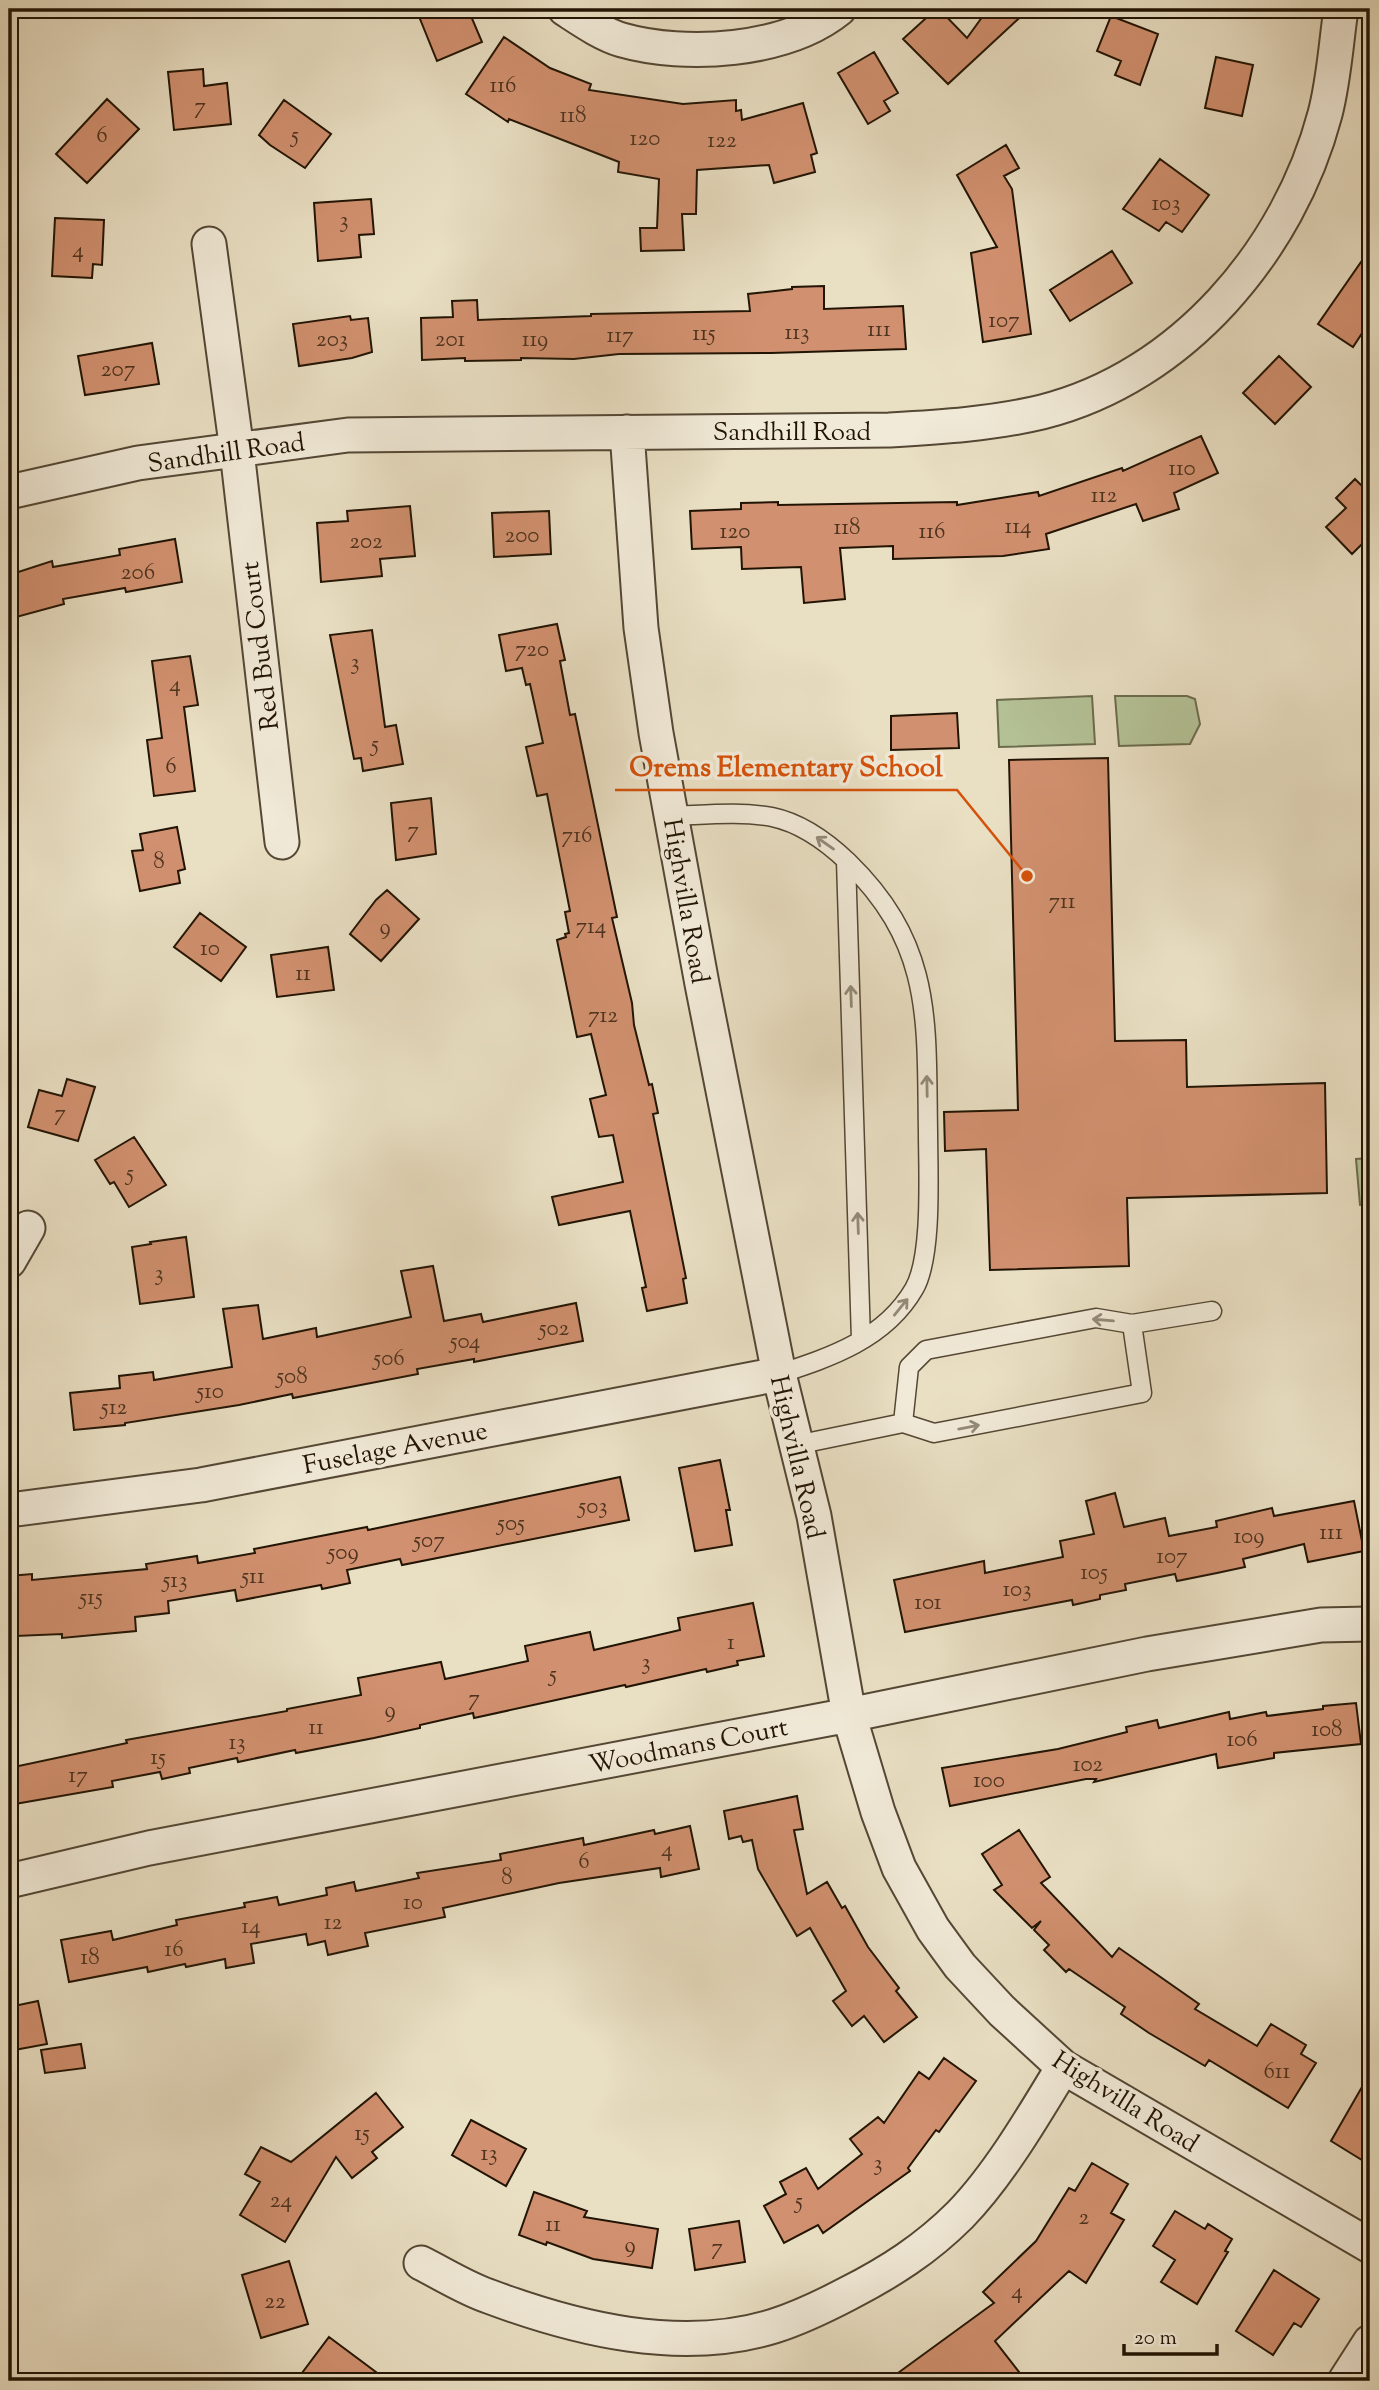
<svg xmlns="http://www.w3.org/2000/svg" width="1379" height="2390" viewBox="0 0 1379 2390" font-family="'Sorts Mill Goudy',serif">
  <style>
    .green { fill: #b4c296; stroke: #6b6b4d; stroke-width: 2 }
    .building { fill: #d1906f; stroke: #221404; stroke-width: 2 }
    .lines { fill: none; stroke-linecap: round; stroke-linejoin: round }
    .lane-casing { stroke: #544734; stroke-width: 21 }
    .street-casing { stroke: #544734; stroke-width: 37 }
    .lane { stroke: #f1ead8; stroke-width: 18 }
    .street { stroke: #f1ead8; stroke-width: 33 }
    .oneway { stroke: #948a79 }
    .labels { text-anchor: middle; stroke-width: 7; stroke-linejoin: round; paint-order: stroke }
    .number-label { font-size: 23px; fill: #4e331f }
    .street-label { font-size: 26px; fill: #221404; stroke: #f1ead8 }
    .leader { fill: none; stroke: #d4520b; stroke-width: 2.5 }
    .callout-dot { fill: #d4520b; stroke: #f1ead8; stroke-width: 2.5 }
    .callout-label { font-size: 28px; text-anchor: middle; font-weight: bold; fill: #d4520b; stroke: #f1ead8; stroke-width: 7; stroke-linejoin: round; paint-order: stroke }
  </style>
  <rect width="100%" height="100%" fill="#e9dfc3"/>
  <filter id="stains"><feTurbulence type="fractalNoise" baseFrequency=".00286" numOctaves="4"/><feColorMatrix values="0 0 0 0 .2 0 0 0 0 .09 0 0 0 0 .02 0 0 0 .5 -.17"/></filter>
  <radialGradient id="worn" r=".72"><stop offset=".6" stop-color="#630" stop-opacity="0"/><stop offset="1" stop-color="#630" stop-opacity=".3"/></radialGradient>
  <!-- green -->
  <path class="green" d="M 1092,696 L 1095,744 L 999,747 L 997,700 Z
    M 1115,696 L 1187,696 L 1195,699 L 1200,724 L 1190,744 L 1119,746 Z
    M 1370,1158 L 1370,1204 L 1360,1205 L 1356,1159 Z"/>
  <!-- building -->
  <path class="building" d="M 416,9 L 468,9 L 482,42 L 437,61 Z
    M 936,9 L 939,9 L 967,38 L 988,9 L 1029,9 L 948,84 L 903,39 Z
    M 1111,16 L 1158,34 L 1140,85 L 1115,75 L 1121,61 L 1097,51 Z
    M 504,37 L 550,68 L 591,84 L 589,90 L 683,104 L 736,100 L 736,111 L 741,110 L 742,120 L 803,103 L 817,153 L 811,155 L 815,172 L 774,183 L 769,165 L 697,170 L 696,214 L 682,214 L 684,250 L 641,251 L 640,228 L 657,228 L 659,179 L 618,172 L 619,162 L 509,119 L 508,122 L 466,94 Z
    M 874,52 L 898,93 L 884,101 L 890,111 L 868,124 L 838,73 Z
    M 1216,57 L 1253,65 L 1242,116 L 1205,108 Z
    M 203,69 L 204,86 L 227,83 L 231,124 L 174,130 L 168,72 Z
    M 107,99 L 139,129 L 87,183 L 56,154 Z
    M 284,100 L 331,134 L 305,168 L 270,145 L 259,135 Z
    M 1006,145 L 1019,168 L 1004,176 L 1012,189 L 1031,334 L 983,342 L 971,253 L 997,247 L 957,175 Z
    M 1160,159 L 1209,195 L 1182,232 L 1166,222 L 1159,231 L 1123,209 Z
    M 371,199 L 374,234 L 359,235 L 361,257 L 318,261 L 314,203 Z
    M 55,218 L 104,220 L 102,265 L 93,264 L 92,278 L 52,276 Z
    M 1370,249 L 1370,321 L 1353,347 L 1318,324 Z
    M 1112,251 L 1132,283 L 1070,321 L 1050,290 Z
    M 824,286 L 824,309 L 903,306 L 906,349 L 771,353 L 619,354 L 574,359 L 521,358 L 521,360 L 465,361 L 465,358 L 422,360 L 421,318 L 453,317 L 452,301 L 477,300 L 478,320 L 591,316 L 591,314 L 750,311 L 748,294 L 792,289 L 792,287 Z
    M 350,316 L 351,320 L 368,318 L 372,352 L 352,358 L 299,366 L 293,324 Z
    M 152,343 L 159,384 L 85,395 L 78,356 Z
    M 1279,356 L 1311,387 L 1275,424 L 1243,393 Z
    M 1201,436 L 1218,473 L 1174,493 L 1179,509 L 1143,521 L 1136,504 L 1046,534 L 1049,549 L 1003,556 L 893,559 L 893,546 L 840,548 L 845,599 L 804,603 L 801,567 L 742,569 L 741,547 L 692,549 L 690,511 L 741,509 L 741,503 L 778,502 L 778,505 L 957,502 L 957,505 L 1038,492 L 1039,496 L 1122,468 L 1123,471 Z
    M 1355,479 L 1365,489 L 1370,485 L 1370,536 L 1352,554 L 1326,527 L 1346,508 L 1336,498 Z
    M 410,506 L 415,556 L 380,559 L 382,576 L 321,582 L 317,523 L 348,521 L 347,511 Z
    M 549,511 L 551,554 L 494,557 L 492,513 Z
    M 175,539 L 182,582 L 126,592 L 125,588 L 63,599 L 64,604 L 9,619 L 9,575 L 52,561 L 53,567 L 120,555 L 119,549 Z
    M 557,624 L 565,660 L 560,661 L 570,715 L 575,714 L 617,917 L 612,918 L 632,1003 L 634,1025 L 649,1085 L 652,1084 L 658,1113 L 653,1114 L 686,1278 L 683,1279 L 687,1303 L 647,1311 L 642,1288 L 646,1287 L 630,1211 L 559,1225 L 552,1197 L 623,1182 L 613,1135 L 599,1137 L 590,1099 L 606,1095 L 591,1034 L 577,1037 L 557,940 L 566,937 L 565,934 L 569,933 L 565,912 L 570,911 L 547,794 L 537,796 L 526,747 L 543,743 L 530,684 L 526,685 L 522,668 L 506,671 L 499,635 Z
    M 372,630 L 385,727 L 396,725 L 403,764 L 363,771 L 361,758 L 354,759 L 330,635 Z
    M 190,656 L 198,705 L 184,707 L 195,791 L 154,796 L 147,740 L 162,738 L 152,661 Z
    M 957,713 L 959,748 L 891,750 L 891,716 Z
    M 1108,758 L 1115,1041 L 1186,1040 L 1187,1087 L 1325,1083 L 1327,1193 L 1127,1198 L 1129,1266 L 990,1270 L 986,1149 L 945,1151 L 944,1112 L 1018,1110 L 1009,760 Z
    M 431,798 L 436,854 L 396,860 L 391,803 Z
    M 177,827 L 185,869 L 178,871 L 180,883 L 140,891 L 132,851 L 143,850 L 140,834 Z
    M 387,890 L 419,919 L 381,961 L 350,934 L 376,900 Z
    M 200,913 L 246,947 L 221,981 L 174,947 Z
    M 328,947 L 334,990 L 277,997 L 271,955 Z
    M 67,1079 L 95,1087 L 78,1141 L 28,1127 L 39,1090 L 62,1096 Z
    M 134,1137 L 166,1185 L 129,1207 L 114,1182 L 110,1184 L 95,1160 Z
    M 186,1237 L 194,1297 L 140,1304 L 132,1247 L 151,1244 L 150,1242 Z
    M 433,1266 L 444,1321 L 481,1314 L 483,1322 L 576,1303 L 583,1341 L 474,1362 L 474,1359 L 417,1369 L 418,1374 L 293,1398 L 292,1394 L 239,1405 L 125,1423 L 125,1425 L 74,1430 L 70,1393 L 120,1388 L 119,1376 L 153,1372 L 154,1380 L 232,1367 L 223,1309 L 258,1305 L 263,1339 L 316,1328 L 317,1337 L 411,1317 L 401,1271 Z
    M 720,1460 L 730,1510 L 726,1510 L 732,1545 L 695,1551 L 679,1468 Z
    M 620,1477 L 629,1520 L 402,1565 L 400,1559 L 347,1570 L 350,1583 L 322,1589 L 321,1585 L 237,1601 L 235,1590 L 168,1601 L 169,1613 L 135,1617 L 136,1631 L 62,1638 L 62,1634 L 16,1636 L 15,1616 L 9,1616 L 9,1576 L 32,1574 L 32,1580 L 147,1569 L 146,1564 L 197,1556 L 198,1563 L 255,1553 L 254,1549 L 367,1527 L 368,1530 Z
    M 1115,1493 L 1124,1527 L 1165,1518 L 1169,1536 L 1217,1527 L 1216,1521 L 1272,1508 L 1274,1516 L 1354,1501 L 1364,1551 L 1308,1562 L 1304,1544 L 1243,1559 L 1245,1567 L 1217,1573 L 1177,1581 L 1175,1574 L 1125,1584 L 1126,1590 L 1100,1595 L 1100,1599 L 1073,1605 L 1072,1600 L 905,1632 L 894,1580 L 984,1561 L 985,1573 L 1063,1557 L 1060,1541 L 1094,1534 L 1086,1501 Z
    M 753,1603 L 764,1656 L 737,1661 L 738,1665 L 707,1672 L 706,1669 L 626,1687 L 625,1685 L 474,1718 L 473,1713 L 420,1725 L 420,1728 L 374,1738 L 296,1753 L 295,1750 L 238,1762 L 237,1758 L 189,1768 L 190,1773 L 162,1779 L 160,1772 L 112,1781 L 113,1787 L 9,1805 L 9,1768 L 127,1743 L 126,1740 L 287,1711 L 287,1709 L 361,1695 L 358,1678 L 441,1662 L 445,1679 L 528,1661 L 525,1646 L 590,1632 L 594,1650 L 680,1630 L 678,1618 Z
    M 1356,1703 L 1361,1744 L 1274,1753 L 1274,1758 L 1218,1768 L 1216,1754 L 1094,1782 L 1096,1779 L 1086,1779 L 950,1806 L 942,1768 L 1058,1749 L 1127,1732 L 1126,1727 L 1157,1720 L 1159,1728 L 1229,1712 L 1230,1719 L 1266,1712 L 1267,1716 L 1323,1709 L 1323,1706 Z
    M 797,1796 L 803,1829 L 794,1830 L 807,1894 L 827,1882 L 842,1908 L 845,1906 L 868,1947 L 899,1988 L 896,1991 L 917,2017 L 884,2042 L 864,2016 L 852,2026 L 833,2001 L 846,1991 L 810,1928 L 797,1936 L 758,1869 L 752,1840 L 743,1842 L 741,1836 L 729,1839 L 724,1811 Z
    M 690,1826 L 699,1869 L 661,1877 L 660,1868 L 559,1883 L 443,1908 L 445,1917 L 365,1933 L 368,1946 L 328,1955 L 325,1941 L 308,1945 L 306,1934 L 251,1944 L 254,1963 L 226,1968 L 225,1959 L 186,1967 L 185,1964 L 148,1972 L 147,1967 L 69,1982 L 61,1940 L 111,1931 L 113,1940 L 177,1925 L 176,1920 L 245,1907 L 244,1903 L 277,1897 L 279,1905 L 327,1895 L 326,1888 L 354,1882 L 356,1891 L 419,1878 L 417,1873 L 501,1860 L 500,1854 L 583,1838 L 584,1845 L 654,1830 L 655,1834 Z
    M 1019,1830 L 1050,1877 L 1041,1883 L 1112,1957 L 1119,1948 L 1199,2004 L 1195,2009 L 1257,2046 L 1271,2024 L 1306,2045 L 1301,2054 L 1316,2063 L 1288,2108 L 1209,2060 L 1205,2066 L 1149,2033 L 1121,2014 L 1125,2007 L 1069,1969 L 1066,1972 L 1044,1950 L 1049,1945 L 1034,1930 L 1041,1921 L 1032,1928 L 994,1890 L 1002,1885 L 982,1854 Z
    M 38,2001 L 47,2044 L 9,2051 L 9,2007 Z
    M 81,2044 L 85,2068 L 45,2073 L 41,2050 Z
    M 944,2058 L 976,2081 L 939,2132 L 936,2130 L 908,2168 L 910,2171 L 823,2233 L 818,2225 L 784,2243 L 764,2206 L 786,2194 L 780,2182 L 806,2168 L 818,2189 L 862,2154 L 850,2139 L 878,2117 L 884,2123 L 919,2072 L 929,2079 Z
    M 1370,2073 L 1370,2165 L 1331,2141 Z
    M 376,2093 L 403,2127 L 372,2152 L 377,2158 L 352,2178 L 336,2157 L 285,2242 L 240,2215 L 260,2182 L 245,2174 L 261,2147 L 291,2162 Z
    M 471,2120 L 526,2149 L 506,2186 L 452,2155 Z
    M 1092,2163 L 1128,2184 L 1111,2213 L 1124,2220 L 1086,2283 L 1069,2271 L 995,2341 L 1026,2381 L 887,2381 L 994,2303 L 983,2292 L 1036,2241 L 1069,2188 L 1075,2191 Z
    M 534,2192 L 587,2211 L 584,2217 L 658,2229 L 652,2268 L 593,2259 L 547,2242 L 546,2245 L 519,2235 Z
    M 1175,2211 L 1205,2229 L 1208,2224 L 1232,2239 L 1225,2251 L 1228,2252 L 1197,2304 L 1161,2282 L 1175,2260 L 1153,2246 Z
    M 739,2221 L 745,2262 L 695,2270 L 689,2229 Z
    M 289,2261 L 308,2324 L 261,2338 L 242,2275 Z
    M 1274,2270 L 1319,2299 L 1301,2327 L 1294,2323 L 1273,2355 L 1236,2331 Z
    M 329,2337 L 388,2381 L 296,2381 Z"/>
  <g class="lines">
    <defs>
      <path id="lane" d="M 671,816 C 704,815 739,811 772,817 C 801,823 827,842 848,862 C 934,946 926,1021 928,1132 C 928,1170 933,1257 914,1289 C 885,1339 831,1357 779,1374
        M 846,861 L 861,1340
        M 1132,1324 L 1212,1311
        M 796,1445 L 903,1423 L 934,1433 L 1142,1393 L 1132,1324 L 1096,1318 L 926,1350 L 909,1367 L 903,1423"/>
      <path id="street" d="M 565,9 C 582,20 602,34 622,40 C 685,58 786,52 839,9
        M 209,244 L 237,451 L 282,842
        M 627,432 L 641,628 L 656,733 L 702,984 L 779,1374 L 814,1516 L 849,1715 L 878,1812 L 899,1868 L 933,1929 L 960,1966 L 1002,2011 L 1063,2067 L 1370,2246
        M 9,492 L 138,463 L 348,435 L 889,430 C 940,427 992,424 1042,412 C 1182,377 1289,250 1325,114 C 1334,80 1336,43 1341,9
        M 9,1261 L 28,1228
        M 9,1510 L 201,1485 L 779,1374
        M 9,1881 L 149,1848 L 849,1715 L 1147,1654 L 1321,1625 L 1370,1624
        M 421,2263 C 443,2274 465,2288 488,2296 C 576,2329 681,2355 774,2326 C 799,2318 824,2306 847,2294 C 890,2272 926,2249 960,2215 C 999,2175 1034,2115 1063,2067
        M 1345,2381 L 1370,2342"/>
    </defs>
    <!-- lane casing -->
    <use href="#lane" class="lane-casing"/>
    <!-- street casing -->
    <use href="#street" class="street-casing"/>
    <!-- lane -->
    <use href="#lane" class="lane"/>
    <!-- street -->
    <use href="#street" class="street"/>
  </g>
  <!-- one-way arrows -->
  <defs><path id="oneway-shaft" d="M-6 0H5M1.5-3L5.5 0L1.5 3" fill="none" stroke-width="1.6" stroke-linecap="round" stroke-linejoin="round" transform="scale(1.75)"/></defs>
  <g class="oneway">
    <use href="#oneway-shaft" transform="translate(825 843) rotate(-145)"/>
    <use href="#oneway-shaft" transform="translate(851 996) rotate(-92)"/>
    <use href="#oneway-shaft" transform="translate(927 1086) rotate(-91)"/>
    <use href="#oneway-shaft" transform="translate(858 1223) rotate(-92)"/>
    <use href="#oneway-shaft" transform="translate(901 1307) rotate(-51)"/>
    <use href="#oneway-shaft" transform="translate(1103 1320) rotate(-175)"/>
    <use href="#oneway-shaft" transform="translate(969 1427) rotate(-11)"/>
  </g>
  <g class="labels">
    <!-- number labels -->
    <g class="number-label">
      <text x="503" y="92">116</text>
      <text x="200" y="113">7</text>
      <text x="573" y="122">118</text>
      <text x="102" y="142">6</text>
      <text x="295" y="142">5</text>
      <text x="645" y="145">120</text>
      <text x="722" y="147">122</text>
      <text x="1166" y="210">103</text>
      <text x="344" y="227">3</text>
      <text x="78" y="257">4</text>
      <text x="1004" y="327">107</text>
      <text x="879" y="336">111</text>
      <text x="797" y="339">113</text>
      <text x="704" y="340">115</text>
      <text x="620" y="342">117</text>
      <text x="332" y="346">203</text>
      <text x="450" y="346">201</text>
      <text x="535" y="346">119</text>
      <text x="118" y="376">207</text>
      <text x="1182" y="475">110</text>
      <text x="1104" y="502">112</text>
      <text x="1018" y="533">114</text>
      <text x="847" y="534">118</text>
      <text x="735" y="538">120</text>
      <text x="932" y="538">116</text>
      <text x="522" y="542">200</text>
      <text x="366" y="548">202</text>
      <text x="138" y="579">206</text>
      <text x="532" y="656">720</text>
      <text x="355" y="669">3</text>
      <text x="175" y="691">4</text>
      <text x="375" y="751">5</text>
      <text x="171" y="773">6</text>
      <text x="413" y="837">7</text>
      <text x="577" y="842">716</text>
      <text x="159" y="868">8</text>
      <text x="1062" y="908">711</text>
      <text x="591" y="933">714</text>
      <text x="385" y="934">9</text>
      <text x="210" y="955">10</text>
      <text x="303" y="980">11</text>
      <text x="603" y="1022">712</text>
      <text x="60" y="1120">7</text>
      <text x="130" y="1180">5</text>
      <text x="159" y="1280">3</text>
      <text x="554" y="1335">502</text>
      <text x="465" y="1348">504</text>
      <text x="389" y="1365">506</text>
      <text x="292" y="1383">508</text>
      <text x="210" y="1398">510</text>
      <text x="114" y="1414">512</text>
      <text x="593" y="1513">503</text>
      <text x="511" y="1530">505</text>
      <text x="1331" y="1539">111</text>
      <text x="1249" y="1543">109</text>
      <text x="429" y="1547">507</text>
      <text x="343" y="1559">509</text>
      <text x="1172" y="1563">107</text>
      <text x="1094" y="1579">105</text>
      <text x="253" y="1583">511</text>
      <text x="175" y="1587">513</text>
      <text x="1017" y="1596">103</text>
      <text x="91" y="1604">515</text>
      <text x="928" y="1609">101</text>
      <text x="731" y="1649">1</text>
      <text x="646" y="1669">3</text>
      <text x="553" y="1681">5</text>
      <text x="474" y="1705">7</text>
      <text x="390" y="1717">9</text>
      <text x="316" y="1734">11</text>
      <text x="1327" y="1736">108</text>
      <text x="1242" y="1746">106</text>
      <text x="237" y="1749">13</text>
      <text x="158" y="1764">15</text>
      <text x="1088" y="1771">102</text>
      <text x="78" y="1782">17</text>
      <text x="989" y="1787">100</text>
      <text x="667" y="1856">4</text>
      <text x="584" y="1868">6</text>
      <text x="507" y="1884">8</text>
      <text x="413" y="1909">10</text>
      <text x="333" y="1929">12</text>
      <text x="251" y="1933">14</text>
      <text x="174" y="1956">16</text>
      <text x="90" y="1964">18</text>
      <text x="1277" y="2078">611</text>
      <text x="362" y="2140">15</text>
      <text x="489" y="2160">13</text>
      <text x="878" y="2170">3</text>
      <text x="281" y="2207">24</text>
      <text x="799" y="2208">5</text>
      <text x="1084" y="2224">2</text>
      <text x="553" y="2231">11</text>
      <text x="630" y="2252">9</text>
      <text x="717" y="2254">7</text>
      <text x="1017" y="2298">4</text>
      <text x="275" y="2308">22</text>
    </g>
    <!-- street labels -->
    <g class="street-label">
      <text x="792" y="440">Sandhill Road</text>
      <text transform="translate(226 452) rotate(-8)" y="9">Sandhill Road</text>
      <text transform="translate(259 646) rotate(-97)" y="9">Red Bud Court</text>
      <text transform="translate(687 901) rotate(80)" y="9">Highvilla Road</text>
      <text transform="translate(395 1447) rotate(-11)" y="9">Fuselage Avenue</text>
      <text transform="translate(798 1457) rotate(77)" y="9">Highvilla Road</text>
      <text transform="translate(688 1745) rotate(-11)" y="9">Woodmans Court</text>
      <text transform="translate(1126 2101) rotate(32)" y="9">Highvilla Road</text>
    </g>
  </g>
  <!-- callouts -->
  <path class="leader" d="M1027 876L957 790H615"/>
  <circle class="callout-dot" cx="1027" cy="876" r="7"/>
  <g class="callout-label">
    <text x="786" y="776">Orems Elementary School</text>
  </g>
  <!-- margin -->
  <rect width="1379" height="2390" fill="none" stroke="#e9dfc3" stroke-width="35"/>
  <rect x="10" y="10" width="1358" height="2369" fill="none" stroke="#221404" stroke-width="3.5"/>
  <rect x="18" y="18" width="1344" height="2355" fill="none" stroke="#221404" stroke-width="2"/>
  <!-- scale -->
  <path d="M1124 2344v10h93v-10" fill="none" stroke="#221404" stroke-width="3.5"/>
  <text x="1134" y="2344" font-size="21" fill="#221404" stroke="#f1ead8" stroke-width="5" paint-order="stroke">20 m</text>
  <rect width="100%" height="100%" filter="url(#stains)"/>
  <rect width="100%" height="100%" fill="url(#worn)"/>
</svg>
